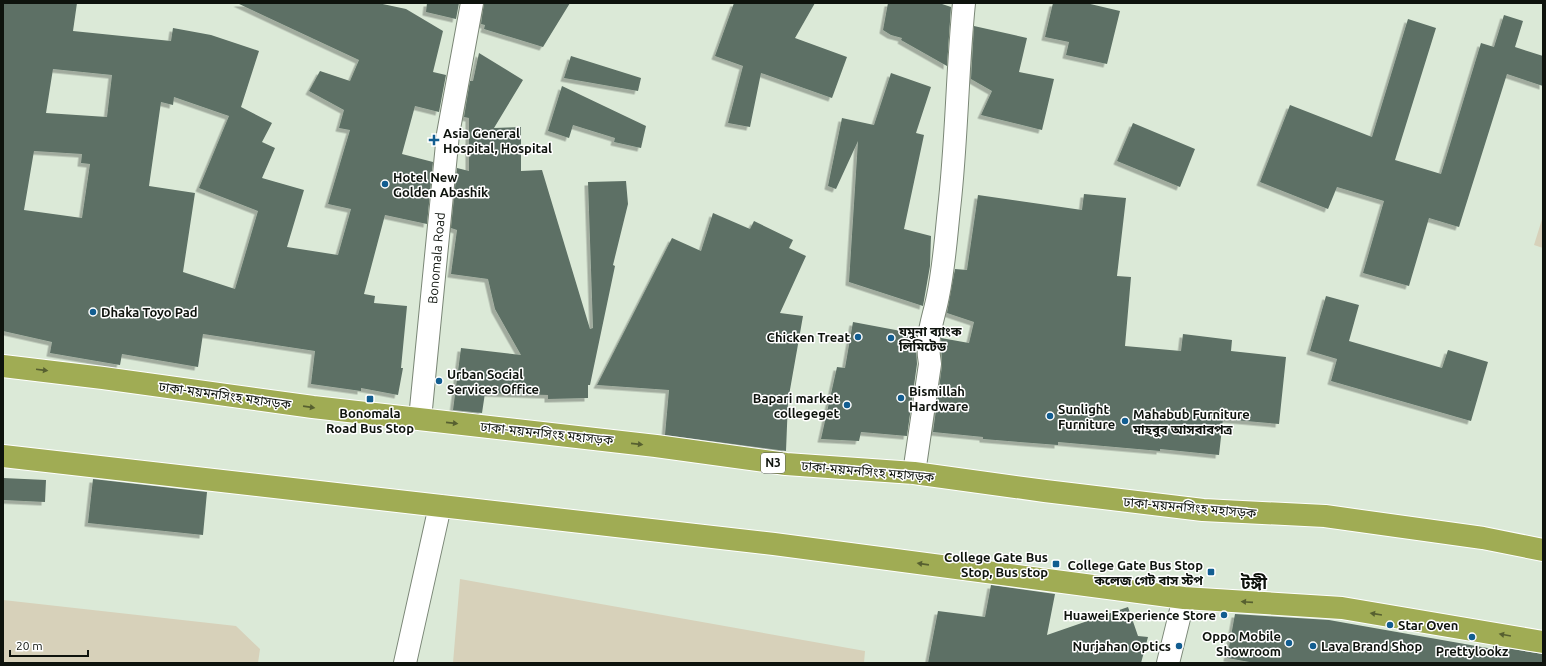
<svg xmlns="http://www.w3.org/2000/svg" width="1546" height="666" viewBox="0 0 1546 666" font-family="Ubuntu,'Noto Sans Bengali',sans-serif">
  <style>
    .green { fill: #d7d1ba }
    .building { fill: #5d7065; fill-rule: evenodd; filter: url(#shadow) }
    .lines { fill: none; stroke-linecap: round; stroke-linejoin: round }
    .minor-casing { stroke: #7a8676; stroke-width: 24 }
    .tertiary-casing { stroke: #7a8676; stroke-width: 24 }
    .trunk-casing { stroke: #fff; stroke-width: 24 }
    .minor { stroke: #fff; stroke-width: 22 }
    .tertiary { stroke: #fff; stroke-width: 22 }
    .trunk { stroke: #a0ac54; stroke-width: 22 }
    .oneway { fill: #576030 }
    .poi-dot { fill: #125d90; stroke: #fff; stroke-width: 1.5 }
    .labels { text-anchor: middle; stroke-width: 3; stroke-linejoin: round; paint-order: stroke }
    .shield { fill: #fff; stroke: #565a56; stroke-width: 1 }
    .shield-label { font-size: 12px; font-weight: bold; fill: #0e130d }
    .poi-label { font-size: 13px; font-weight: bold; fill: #0e130d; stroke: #fff; text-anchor: start }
    .street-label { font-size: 13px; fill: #0e130d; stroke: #fff }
    .district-label { font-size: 17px; font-weight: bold; fill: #0e130d; stroke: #fff }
  </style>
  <defs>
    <filter id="shadow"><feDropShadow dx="-3.5" dy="3.5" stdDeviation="0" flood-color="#0004"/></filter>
  </defs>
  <rect width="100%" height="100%" fill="#dbe9d7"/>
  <!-- green -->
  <path class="green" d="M 1543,216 L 1543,248 L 1534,245 Z
    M 460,579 L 865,651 L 864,663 L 453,663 Z
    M 3,600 L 236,626 L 260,649 L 258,663 L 3,663 Z"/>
  <!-- building -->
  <path class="building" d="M 3,3 L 77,3 L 73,31 L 171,41 L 173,28 L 211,35 L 259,51 L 241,107 L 272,123 L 262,142 L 275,148 L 262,178 L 304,190 L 287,247 L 338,255 L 351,209 L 328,204 L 350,130 L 339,128 L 344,110 L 309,91 L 320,71 L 350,81 L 359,60 L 237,3 L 378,3 L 406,9 L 443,31 L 433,72 L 446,75 L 439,112 L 415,106 L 402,154 L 433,162 L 427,224 L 385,215 L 364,294 L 375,296 L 374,303 L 407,306 L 401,368 L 403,368 L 398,395 L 361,388 L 361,391 L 311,384 L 315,351 L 203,334 L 198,367 L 122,354 L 120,365 L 50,353 L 52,342 L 3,331 ZM 53,69 L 112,75 L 107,117 L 46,113 ZM 174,97 L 229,116 L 199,188 L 258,211 L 235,289 L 183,272 L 195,193 L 149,186 L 161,102 L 173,105 ZM 34,151 L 82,154 L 81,163 L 90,164 L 82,218 L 24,210 Z
    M 427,3 L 459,3 L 456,19 L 426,12 Z
    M 484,3 L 570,3 L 543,47 L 484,29 L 485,25 L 481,24 Z
    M 734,3 L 815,3 L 795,38 L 847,57 L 832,98 L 761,73 L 750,127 L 728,123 L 743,66 L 715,56 Z
    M 888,3 L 939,3 L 951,7 L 947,66 L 901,40 L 902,38 L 891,35 L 883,30 Z
    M 1053,3 L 1086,3 L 1120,11 L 1107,64 L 1066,55 L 1069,42 L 1045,37 Z
    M 1504,15 L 1523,21 L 1515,47 L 1543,56 L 1543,86 L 1507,74 L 1459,227 L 1429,218 L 1409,286 L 1363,273 L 1384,201 L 1337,187 L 1328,209 L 1260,182 L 1290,105 L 1372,137 L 1408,19 L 1436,28 L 1395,160 L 1441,174 L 1481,43 L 1494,47 Z
    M 974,26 L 1027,38 L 1019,72 L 1054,79 L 1042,130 L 981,115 L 992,91 L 971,79 Z
    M 479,53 L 523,80 L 494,128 L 521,127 L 521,171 L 542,170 L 590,329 L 593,328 L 588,182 L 626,181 L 628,204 L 613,265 L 615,266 L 590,385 L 588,385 L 588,398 L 548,399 L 548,395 L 485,393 L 482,413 L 453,410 L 461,348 L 521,355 L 495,309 L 488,279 L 451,274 L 457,230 L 451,228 L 457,168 L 469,171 L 469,118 L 464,117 L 470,81 L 473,81 Z
    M 571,56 L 641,78 L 638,91 L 564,78 Z
    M 891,73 L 931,87 L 916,133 L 924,135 L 904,229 L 931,236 L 930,266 L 923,306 L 849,282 L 858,141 L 836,189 L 828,186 L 842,118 L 874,125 Z
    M 562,86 L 646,126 L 641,148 L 614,142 L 615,138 L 573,125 L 569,138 L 548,131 Z
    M 1133,123 L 1195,149 L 1180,187 L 1117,161 Z
    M 1084,194 L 1126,198 L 1117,276 L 1131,277 L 1125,346 L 1181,351 L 1183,334 L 1232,340 L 1231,351 L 1286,357 L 1279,424 L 1223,419 L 1219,455 L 1160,449 L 1160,451 L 1058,442 L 1058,445 L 983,439 L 983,437 L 933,432 L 942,366 L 941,338 L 969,343 L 974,322 L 947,313 L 955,269 L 967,270 L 978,195 L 1082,210 Z
    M 713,213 L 750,229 L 754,221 L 793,240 L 789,248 L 806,256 L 780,313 L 803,316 L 788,401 L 786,451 L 665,435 L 669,390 L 597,385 L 672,238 L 701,251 Z
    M 1326,296 L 1359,305 L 1349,341 L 1442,368 L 1448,350 L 1488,362 L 1471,421 L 1331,381 L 1337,359 L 1310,351 Z
    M 853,322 L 917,334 L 916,346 L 917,364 L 907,436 L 861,432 L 859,441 L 821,439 L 837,367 L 845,368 Z
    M 3,478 L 46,480 L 45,502 L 3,500 Z
    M 93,479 L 207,492 L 203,535 L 88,523 Z
    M 991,585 L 1055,594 L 1047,635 L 1128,607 L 1138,636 L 1148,637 L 1141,663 L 928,663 L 938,611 L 985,617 Z
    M 1235,614 L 1329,620 L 1493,649 L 1493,646 L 1543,654 L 1543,663 L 1255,663 L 1227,658 Z"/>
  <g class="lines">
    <defs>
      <path id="minor" d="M 914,473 L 930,364 C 925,336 933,322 938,296 C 944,267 946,237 949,209 C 957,140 957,71 964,3
        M 405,663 L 440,506
        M 1168,663 L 1184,598"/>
      <path id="tertiary" d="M 420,419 L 448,134 L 472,3"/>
      <path id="trunk" d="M 3,366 L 103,378 L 313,407 L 656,446 L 786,464 L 914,473 L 1045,491 L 1203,510 L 1325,516 L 1483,538 L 1543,550
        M 3,456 L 774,544 L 1184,598 L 1342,608 L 1543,642"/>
    </defs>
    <!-- minor casing -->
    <use href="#minor" class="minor-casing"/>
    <!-- tertiary casing -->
    <use href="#tertiary" class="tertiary-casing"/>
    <!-- trunk casing -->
    <use href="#trunk" class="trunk-casing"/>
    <!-- minor -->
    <use href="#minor" class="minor"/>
    <!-- tertiary -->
    <use href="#tertiary" class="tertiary"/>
    <!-- trunk -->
    <use href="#trunk" class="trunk"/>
  </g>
  <!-- one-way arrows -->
  <defs><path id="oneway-solid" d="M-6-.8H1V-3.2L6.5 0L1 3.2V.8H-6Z"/></defs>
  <g class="oneway">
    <use href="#oneway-solid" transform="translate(42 370) rotate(7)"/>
    <use href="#oneway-solid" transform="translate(309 407) rotate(8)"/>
    <use href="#oneway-solid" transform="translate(452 423) rotate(6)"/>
    <use href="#oneway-solid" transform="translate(637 444) rotate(6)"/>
    <use href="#oneway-solid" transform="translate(923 564) rotate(-172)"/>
    <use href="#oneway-solid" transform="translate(1247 602) rotate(-176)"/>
    <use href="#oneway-solid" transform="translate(1376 614) rotate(-171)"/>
    <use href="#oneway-solid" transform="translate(1505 635) rotate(-170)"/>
  </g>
  <!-- markers -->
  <g class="poi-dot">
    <path d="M432 134h4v4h4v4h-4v4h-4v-4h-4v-4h4z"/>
    <circle cx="385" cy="184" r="4"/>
    <circle cx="93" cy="312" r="4"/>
    <circle cx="858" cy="337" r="4"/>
    <circle cx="891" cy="338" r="4"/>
    <circle cx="439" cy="381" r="4"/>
    <circle cx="901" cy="398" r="4"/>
    <rect x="366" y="395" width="8" height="8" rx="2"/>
    <circle cx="847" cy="405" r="4"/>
    <circle cx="1050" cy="416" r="4"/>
    <circle cx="1125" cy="421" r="4"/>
    <rect x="1052" y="560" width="8" height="8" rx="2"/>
    <rect x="1207" y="568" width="8" height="8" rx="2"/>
    <circle cx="1224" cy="615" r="4"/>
    <circle cx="1390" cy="625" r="4"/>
    <circle cx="1472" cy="637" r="4"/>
    <circle cx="1289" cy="643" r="4"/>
    <circle cx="1179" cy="646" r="4"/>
    <circle cx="1313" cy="646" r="4"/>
  </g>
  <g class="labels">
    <!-- shield labels -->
    <rect class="shield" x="761" y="453" width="24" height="20" rx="3"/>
    <g class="shield-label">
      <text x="773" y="467">N3</text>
    </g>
    <!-- poi labels -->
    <g class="poi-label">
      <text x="443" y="138">Asia General<tspan x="443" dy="15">Hospital, Hospital</tspan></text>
      <text x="393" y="182">Hotel New<tspan x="393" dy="15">Golden Abashik</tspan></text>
      <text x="101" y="317">Dhaka Toyo Pad</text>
      <text x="899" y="336">যমুনা ব্যাংক<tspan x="899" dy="15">লিমিটেড</tspan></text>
      <text x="850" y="342" text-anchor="end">Chicken Treat</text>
      <text x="447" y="379">Urban Social<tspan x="447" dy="15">Services Office</tspan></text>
      <text x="909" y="396">Bismillah<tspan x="909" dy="15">Hardware</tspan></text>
      <text x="839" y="403" text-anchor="end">Bapari market<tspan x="839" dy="15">collegeget</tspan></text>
      <text x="1058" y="414">Sunlight<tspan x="1058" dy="15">Furniture</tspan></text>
      <text x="370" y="418" text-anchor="middle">Bonomala<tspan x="370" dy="15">Road Bus Stop</tspan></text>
      <text x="1133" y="419">Mahabub Furniture<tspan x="1133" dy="15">মাহবুব আসবাবপত্র</tspan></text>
      <text x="1048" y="562" text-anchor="end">College Gate Bus<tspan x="1048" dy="15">Stop, Bus stop</tspan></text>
      <text x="1203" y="570" text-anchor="end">College Gate Bus Stop<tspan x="1203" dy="15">কলেজ গেট বাস স্টপ</tspan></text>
      <text x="1216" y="620" text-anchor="end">Huawei Experience Store</text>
      <text x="1398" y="630">Star Oven</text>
      <text x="1281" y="641" text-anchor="end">Oppo Mobile<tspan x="1281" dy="15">Showroom</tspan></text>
      <text x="1171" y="651" text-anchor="end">Nurjahan Optics</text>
      <text x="1321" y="651">Lava Brand Shop</text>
      <text x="1472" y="656" text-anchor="middle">Prettylookz</text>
    </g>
    <!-- street labels -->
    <g class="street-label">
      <text transform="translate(436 258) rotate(-85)" y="5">Bonomala Road</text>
      <text transform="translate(225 395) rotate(8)" y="5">ঢাকা-ময়মনসিংহ মহাসড়ক</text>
      <text transform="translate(547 433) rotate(6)" y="5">ঢাকা-ময়মনসিংহ মহাসড়ক</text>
      <text transform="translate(868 471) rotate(5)" y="5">ঢাকা-ময়মনসিংহ মহাসড়ক</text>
      <text transform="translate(1190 507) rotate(5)" y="5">ঢাকা-ময়মনসিংহ মহাসড়ক</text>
    </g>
    <!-- district labels -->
    <g class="district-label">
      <text x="1254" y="589">টঙ্গী</text>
    </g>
  </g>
  <!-- border -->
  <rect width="1546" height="666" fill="none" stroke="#0e130d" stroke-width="8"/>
  <!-- scale -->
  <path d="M10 650v6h78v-6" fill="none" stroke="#0e130d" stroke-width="2"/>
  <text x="16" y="650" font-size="12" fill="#0e130d" stroke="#ffffff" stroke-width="3" paint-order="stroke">20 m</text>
</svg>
